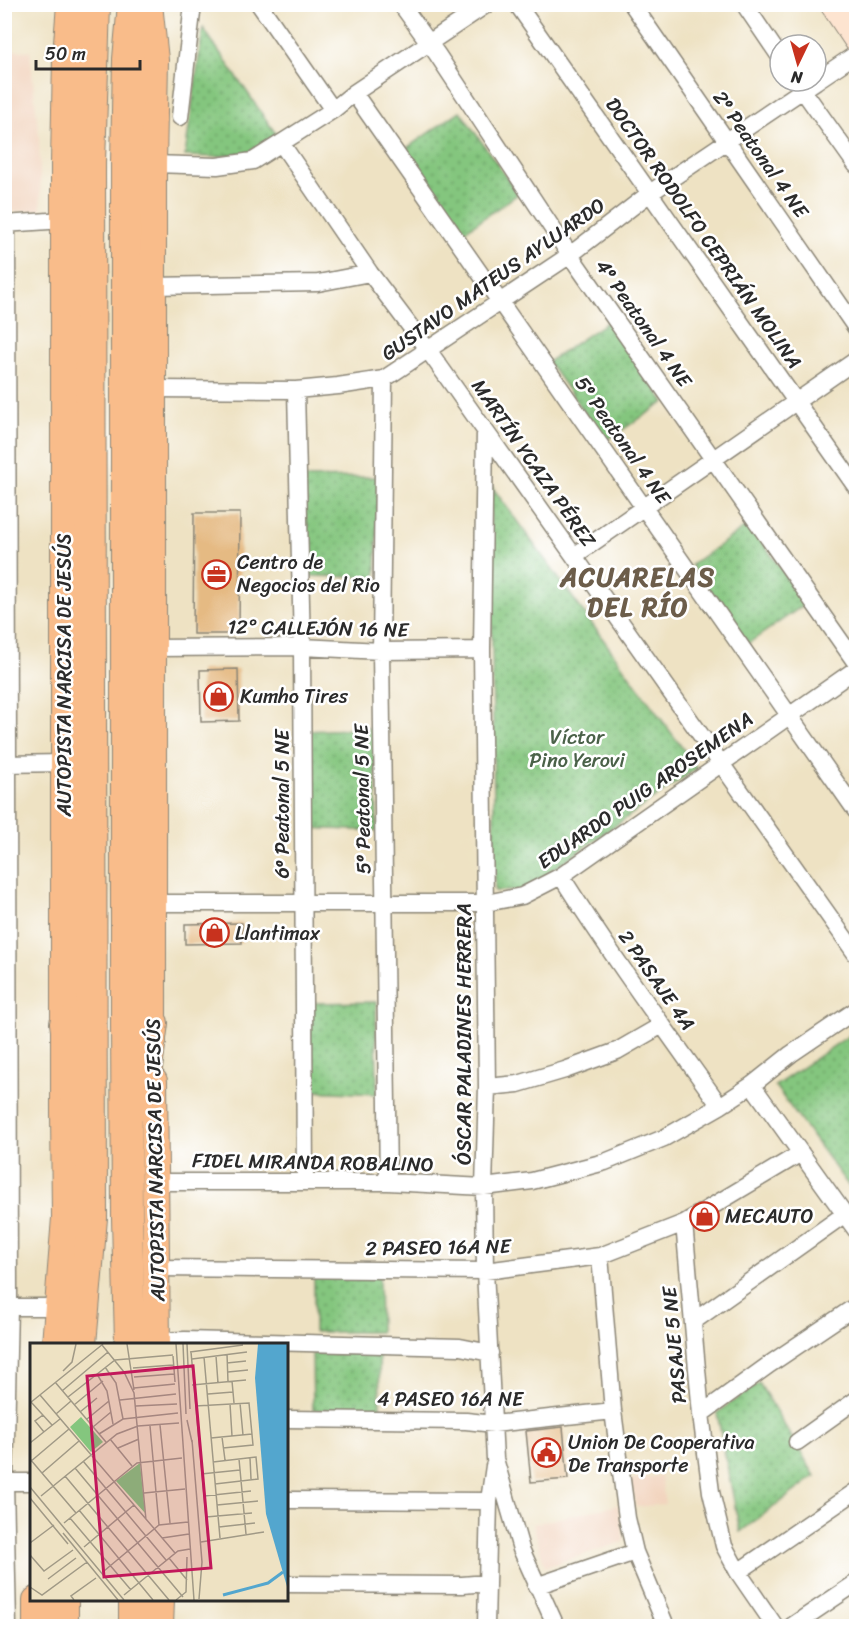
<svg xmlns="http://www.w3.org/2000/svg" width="861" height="1631" viewBox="0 0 861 1631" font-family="Sriracha,sans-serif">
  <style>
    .built { fill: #f2d4be }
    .grass { fill: url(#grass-dots); stroke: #587854; stroke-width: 1.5 }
    .building { fill: #e5ba83 }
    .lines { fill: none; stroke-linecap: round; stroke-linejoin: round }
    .street-casing { stroke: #8c8677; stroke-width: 19 }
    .secondary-casing { stroke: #8c8677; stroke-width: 26 }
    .primary-casing { stroke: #8c8677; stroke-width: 28 }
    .highway-casing { stroke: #8c8677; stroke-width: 32 }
    .street { stroke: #fff; stroke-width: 16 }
    .secondary { stroke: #fde4d0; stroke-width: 24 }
    .primary { stroke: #f9bc8a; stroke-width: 26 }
    .highway { stroke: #f9bc8a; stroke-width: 30 }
    .labels { text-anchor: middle; stroke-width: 5; stroke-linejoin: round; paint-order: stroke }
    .street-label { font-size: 20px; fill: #2b2b2b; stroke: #fff }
    .poi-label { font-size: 20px; fill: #2b2b2b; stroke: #fff; text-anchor: start }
    .park-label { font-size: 20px; fill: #4a6148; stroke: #fff }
    .district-label { font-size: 26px; font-weight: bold; letter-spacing: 1.5px; fill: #6c5d4a; stroke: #fff }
    .inset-river { fill: none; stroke: #53a6ce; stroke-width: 3 }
    .inset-road { fill: none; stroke: #a09986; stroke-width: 1.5 }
    .view { fill: #c2185b; fill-opacity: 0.15; stroke: #c2185b; stroke-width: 3 }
    .inset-edge { fill: none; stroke: #2b2b2b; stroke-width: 3 }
  </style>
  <defs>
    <pattern id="grass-dots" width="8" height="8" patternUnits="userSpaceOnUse" patternTransform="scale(1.5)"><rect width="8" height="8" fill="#84c67e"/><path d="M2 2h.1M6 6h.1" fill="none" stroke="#6ca167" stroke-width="1.8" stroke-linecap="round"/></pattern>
  </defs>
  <rect width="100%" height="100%" fill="#fff"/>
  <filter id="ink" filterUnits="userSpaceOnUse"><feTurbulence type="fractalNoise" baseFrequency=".0167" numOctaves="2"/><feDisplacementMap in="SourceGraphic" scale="12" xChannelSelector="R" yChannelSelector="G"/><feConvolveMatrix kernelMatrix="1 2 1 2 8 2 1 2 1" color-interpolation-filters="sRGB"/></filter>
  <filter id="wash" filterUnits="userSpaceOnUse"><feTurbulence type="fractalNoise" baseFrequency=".008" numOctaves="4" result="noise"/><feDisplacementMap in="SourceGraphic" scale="24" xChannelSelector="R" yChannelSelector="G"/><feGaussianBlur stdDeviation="1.35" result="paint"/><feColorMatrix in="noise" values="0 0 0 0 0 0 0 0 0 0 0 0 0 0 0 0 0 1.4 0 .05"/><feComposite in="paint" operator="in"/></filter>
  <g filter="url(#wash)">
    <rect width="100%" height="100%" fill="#eee2c3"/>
    <!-- built -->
    <path class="built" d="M 5,50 L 30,51 L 39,138 L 41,210 L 5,212 Z
      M 661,1476 L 665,1504 L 636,1507 L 631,1480 Z
      M 618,1505 L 624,1539 L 623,1542 L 545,1567 L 533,1524 Z"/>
    <!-- grass -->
    <path class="grass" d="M 203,28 L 276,134 L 249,152 L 215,157 L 185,156 Z
      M 460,111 L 518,194 L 459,235 L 401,152 Z
      M 607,322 L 665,402 L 605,441 L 548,362 Z
      M 378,477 L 376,577 L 301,576 L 300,478 Z
      M 490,484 L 697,768 L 522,891 L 495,891 Z
      M 750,524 L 805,604 L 746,645 L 691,565 Z
      M 375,728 L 377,831 L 307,828 L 306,731 Z
      M 376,1002 L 377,1094 L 310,1091 L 310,1003 Z
      M 856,1031 L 856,1196 L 775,1086 Z
      M 314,1274 L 379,1274 L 380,1332 L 314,1332 Z
      M 379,1353 L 380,1411 L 313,1410 L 312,1354 Z
      M 759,1383 L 815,1476 L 740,1532 L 717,1413 Z"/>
    <g id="blocks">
      <!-- building -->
      <path class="building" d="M 194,513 L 240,513 L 239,634 L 193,634 Z
        M 238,669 L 239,721 L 201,722 L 200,670 Z
        M 242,923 L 242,943 L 185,944 L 185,924 Z
        M 563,1427 L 568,1479 L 531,1482 L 526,1431 Z"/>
    </g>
  </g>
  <g filter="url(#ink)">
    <use href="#blocks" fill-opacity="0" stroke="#8c8677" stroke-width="1.5"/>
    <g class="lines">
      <defs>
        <path id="street" d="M 259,4 L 333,110
          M 401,4 L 437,54 L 570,255 L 856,663
          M 517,4 L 856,487
          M 632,4 L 856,328
          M 744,4 L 780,57
          M 816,81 L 856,54
          M 797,82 L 856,165
          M 354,93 L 856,811
          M 180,117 L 193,4
          M 281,143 L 370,273 L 428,350 L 856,954
          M 153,164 L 217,166 L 253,161 L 333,110 L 354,93 L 487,4
          M 4,224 L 64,220
          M 7,224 L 9,1307 L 5,1482 L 8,1626
          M 153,286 L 318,283 L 370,273
          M 384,379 L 381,651 L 388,1182
          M 153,389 L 296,390 L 338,386 L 384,379 L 570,255 L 650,193 L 816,81
          M 296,390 L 302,647 L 305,1182
          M 485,430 L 482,650 L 487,1087 L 484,1187 L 485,1271 L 495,1459 L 521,1549 L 556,1626
          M 574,556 L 856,360
          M 153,648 L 302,647 L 381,651 L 482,650
          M 4,764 L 64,763
          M 561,876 C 611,955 666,1030 720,1106
          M 153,903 L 486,903 L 522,896 L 561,876 L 856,669
          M 752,1085 L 856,1230
          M 487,1087 L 518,1084 L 565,1070 L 617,1051 L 662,1025
          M 154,1182 L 388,1182 L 484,1187 L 532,1181 L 605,1162 L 664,1138 L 720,1106 L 752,1085 L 791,1054 L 856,1010
          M 684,1223 L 701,1414 L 711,1492 L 724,1546 L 738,1572 L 775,1626
          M 600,1256 L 613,1411 L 627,1518 L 635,1552 L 666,1626
          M 157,1268 L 485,1271 L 600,1256 L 684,1223 L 801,1153
          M 4,1307 L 58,1307
          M 694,1321 L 845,1214
          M 157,1341 L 185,1340 L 460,1347 L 490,1353
          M 701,1414 L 770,1364 L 856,1306
          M 286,1419 L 466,1421 L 494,1424 L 613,1411
          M 797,1442 L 856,1400
          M 4,1482 L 32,1482
          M 286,1500 L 489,1501
          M 738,1572 L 856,1491
          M 286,1584 L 462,1585 L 487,1583
          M 536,1586 L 635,1552
          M 486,1626 L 489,1501 L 494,1466
          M 792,1626 L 856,1583"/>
        <path id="secondary" d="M 832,4 L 856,40"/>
        <path id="primary" d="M 149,4 L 155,60 L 153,164 L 153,1041
          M 154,1081 L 157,1344
          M 55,1344 L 65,1218 L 64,1112 L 64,163 L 66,56 L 70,4
          M 36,1626 L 36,1600
          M 160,1626 L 161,1600"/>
        <path id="highway" d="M 65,1023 L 76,1100
          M 142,1105 L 153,1023
          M 81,1344 L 92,1218 L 90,163 L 95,4
          M 130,1344 L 127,1218 L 126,1023 L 126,163 L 128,59 L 133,4
          M 63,1626 L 63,1600
          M 134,1626 L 134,1600"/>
      </defs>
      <!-- street casing -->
      <use href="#street" class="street-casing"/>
      <!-- secondary casing -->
      <use href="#secondary" class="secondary-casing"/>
      <!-- primary casing -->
      <use href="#primary" class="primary-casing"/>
      <!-- highway casing -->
      <use href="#highway" class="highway-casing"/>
      <!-- street -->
      <use href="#street" class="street"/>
      <!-- secondary -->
      <use href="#secondary" class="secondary"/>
      <!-- primary -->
      <use href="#primary" class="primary"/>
      <!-- highway -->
      <use href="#highway" class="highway"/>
    </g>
  </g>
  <!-- icons -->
  <defs>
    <symbol id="office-ring" viewBox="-11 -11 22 22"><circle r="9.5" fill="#fff" stroke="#c8321e" stroke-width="1.5"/><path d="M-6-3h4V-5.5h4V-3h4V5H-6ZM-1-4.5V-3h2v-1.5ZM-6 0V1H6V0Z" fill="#c8321e"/></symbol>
    <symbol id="shop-ring" viewBox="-11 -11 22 22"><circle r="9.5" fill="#fff" stroke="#c8321e" stroke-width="1.5"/><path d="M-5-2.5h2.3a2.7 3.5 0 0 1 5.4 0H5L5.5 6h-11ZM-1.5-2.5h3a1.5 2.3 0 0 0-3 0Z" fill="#c8321e"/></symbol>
    <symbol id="civic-ring" viewBox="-11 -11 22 22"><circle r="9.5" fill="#fff" stroke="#c8321e" stroke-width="1.5"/><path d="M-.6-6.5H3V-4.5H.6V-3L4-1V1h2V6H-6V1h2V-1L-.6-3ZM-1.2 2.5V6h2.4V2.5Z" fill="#c8321e"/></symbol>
  </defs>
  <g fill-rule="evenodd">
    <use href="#office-ring" x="200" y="558" width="33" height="33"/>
    <use href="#shop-ring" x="202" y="680" width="33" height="33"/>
    <use href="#shop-ring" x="198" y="916" width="33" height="33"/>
    <use href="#shop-ring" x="688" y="1200" width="33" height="33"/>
    <use href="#civic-ring" x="530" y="1436" width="33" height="33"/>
  </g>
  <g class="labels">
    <!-- street labels -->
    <g class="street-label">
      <text transform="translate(761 154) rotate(55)" y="7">2º Peatonal 4 NE</text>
      <text transform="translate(704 233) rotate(55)" y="7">DOCTOR RODOLFO CEPRIÁN MOLINA</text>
      <text transform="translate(493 279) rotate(-35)" y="7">GUSTAVO MATEUS AYLUARDO</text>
      <text transform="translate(644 323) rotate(55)" y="7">4º Peatonal 4 NE</text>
      <text transform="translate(623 440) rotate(55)" y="7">5º Peatonal 4 NE</text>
      <text transform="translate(534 463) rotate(55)" y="7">MARTÍN YCAZA PÉREZ</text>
      <text transform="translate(318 628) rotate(1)" y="7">12° CALLEJÓN 16 NE</text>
      <text transform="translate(64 675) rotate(-90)" y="7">AUTOPISTA NARCISA DE JESÚS</text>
      <text transform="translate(645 790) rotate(-35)" y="7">EDUARDO PUIG AROSEMENA</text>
      <text transform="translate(362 799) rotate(-91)" y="7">5º Peatonal 5 NE</text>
      <text transform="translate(282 804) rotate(-90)" y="7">6º Peatonal 5 NE</text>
      <text transform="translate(657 980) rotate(55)" y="7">2 PASAJE 4A</text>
      <text transform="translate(464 1034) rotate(-90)" y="7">ÓSCAR PALADINES HERRERA</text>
      <text transform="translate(155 1160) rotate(-91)" y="7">AUTOPISTA NARCISA DE JESÚS</text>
      <text transform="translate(313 1162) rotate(1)" y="7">FIDEL MIRANDA ROBALINO</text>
      <text transform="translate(438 1247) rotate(-1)" y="7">2 PASEO 16A NE</text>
      <text transform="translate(674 1345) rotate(-95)" y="7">PASAJE 5 NE</text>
      <text x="450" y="1406">4 PASEO 16A NE</text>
    </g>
    <!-- poi labels -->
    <g class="poi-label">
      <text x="237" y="569">Centro de<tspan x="237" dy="23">Negocios del Rio</tspan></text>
      <text x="240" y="703">Kumho Tires</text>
      <text x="235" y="940">Llantimax</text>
      <text x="725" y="1223">MECAUTO</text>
      <text x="568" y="1449">Union De Cooperativa<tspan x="568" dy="23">De Transporte</tspan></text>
    </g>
    <!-- park labels -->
    <g class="park-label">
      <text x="577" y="744">Víctor<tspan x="577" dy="23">Pino Yerovi</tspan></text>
    </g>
    <!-- district labels -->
    <g class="district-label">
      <text x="638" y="586">ACUARELAS<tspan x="638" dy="30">DEL RÍO</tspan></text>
    </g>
  </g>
  <!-- overview -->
  <g transform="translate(30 1343)">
    <rect width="258" height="258" fill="#eee2c3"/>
    <path d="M 51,74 L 73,99 L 61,109 L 40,84 ZM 110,120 L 115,170 L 86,138 Z" fill="#84c67e"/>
    <path d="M 228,1 L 258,1 L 258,247 L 236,171 L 225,35 Z" fill="#53a6ce"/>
    <path class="inset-river" d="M 193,252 L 238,240 L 253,229"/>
    <path class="inset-road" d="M 97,1 L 104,47M 146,1 L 164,257M 153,1 L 156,71M 157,1 L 160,66M 72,2 L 94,29 L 104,50 L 116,177M 160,9 L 213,2M 161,9 L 178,197M 197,11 L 198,39M 143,13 L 145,39M 186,13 L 188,40M 174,14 L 190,195M 162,16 L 217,9M 197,20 L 216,18M 75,24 L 86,40 L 93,76M 103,25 L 143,22M 33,28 L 42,19 L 46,1M 198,29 L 218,27M 67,31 L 77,48 L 83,81M 104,34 L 144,31M 202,38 L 204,60M 25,39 L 76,99M 162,42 L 216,37M 104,45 L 145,41M 32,48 L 78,9M 178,51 L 203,49M 10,52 L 145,210M 38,54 L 85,17 L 143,12M 90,57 L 146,51M 1,59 L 22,82M 0,60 L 73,1M 210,60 L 213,92M 200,61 L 202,93M 44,62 L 73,38M 106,63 L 147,61M 165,63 L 219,60 L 223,102 L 193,105M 50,69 L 67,55M 26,71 L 41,58M 13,72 L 5,78 L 14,89M 57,76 L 79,58M 157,77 L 162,99M 130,82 L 140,180M 120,83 L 129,182M 63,84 L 81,69M 69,91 L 93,76 L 148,70M 192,94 L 195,117M 181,95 L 222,91M 80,96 L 102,123M 162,97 L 172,219 L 169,256M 0,100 L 30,76M 88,105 L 109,96M 220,115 L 221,136M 0,116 L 46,170M 209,116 L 216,191M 53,118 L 136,217M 0,119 L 39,86M 183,119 L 226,114 L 228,136 L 185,141M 45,125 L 153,254M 12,130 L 49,98M 171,131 L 210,127M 35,133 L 139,257M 0,144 L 94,257M 114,150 L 155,146M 11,153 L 87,91 L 108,83 L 149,80M 174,153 L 221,148M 0,155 L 38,201M 187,162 L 228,158M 49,167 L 123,257M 176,174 L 222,170M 40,175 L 101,247M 34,180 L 107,120 L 152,115M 189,184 L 225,180M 33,190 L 88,257M 132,195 L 159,191M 171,199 L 234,189M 0,200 L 24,182M 54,204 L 104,162M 0,212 L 14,228 L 43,207M 139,215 L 157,237M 74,228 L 129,182 L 158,179M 18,236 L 46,215M 0,244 L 12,252 L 57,219M 94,252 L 148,208 L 160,206M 44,257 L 41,253 L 66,235M 146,257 L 156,249 L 157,214"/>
    <path class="view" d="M 163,23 L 181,225 L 74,234 L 57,33 Z"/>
    <rect width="258" height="258" class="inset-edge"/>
  </g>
  <!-- margin -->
  <rect width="861" height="1631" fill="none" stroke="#fff" stroke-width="24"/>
  <!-- north arrow -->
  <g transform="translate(798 63) rotate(185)"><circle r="28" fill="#ffffff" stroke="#aaaaaa" stroke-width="1.5"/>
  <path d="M0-4.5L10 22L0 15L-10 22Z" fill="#c8321e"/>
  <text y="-9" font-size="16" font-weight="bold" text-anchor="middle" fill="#2b2b2b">N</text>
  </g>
  <!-- scale -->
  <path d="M36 60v9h104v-9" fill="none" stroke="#2b2b2b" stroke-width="3"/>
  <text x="45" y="60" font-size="18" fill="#2b2b2b" stroke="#ffffff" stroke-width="4.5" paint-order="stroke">50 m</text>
</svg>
